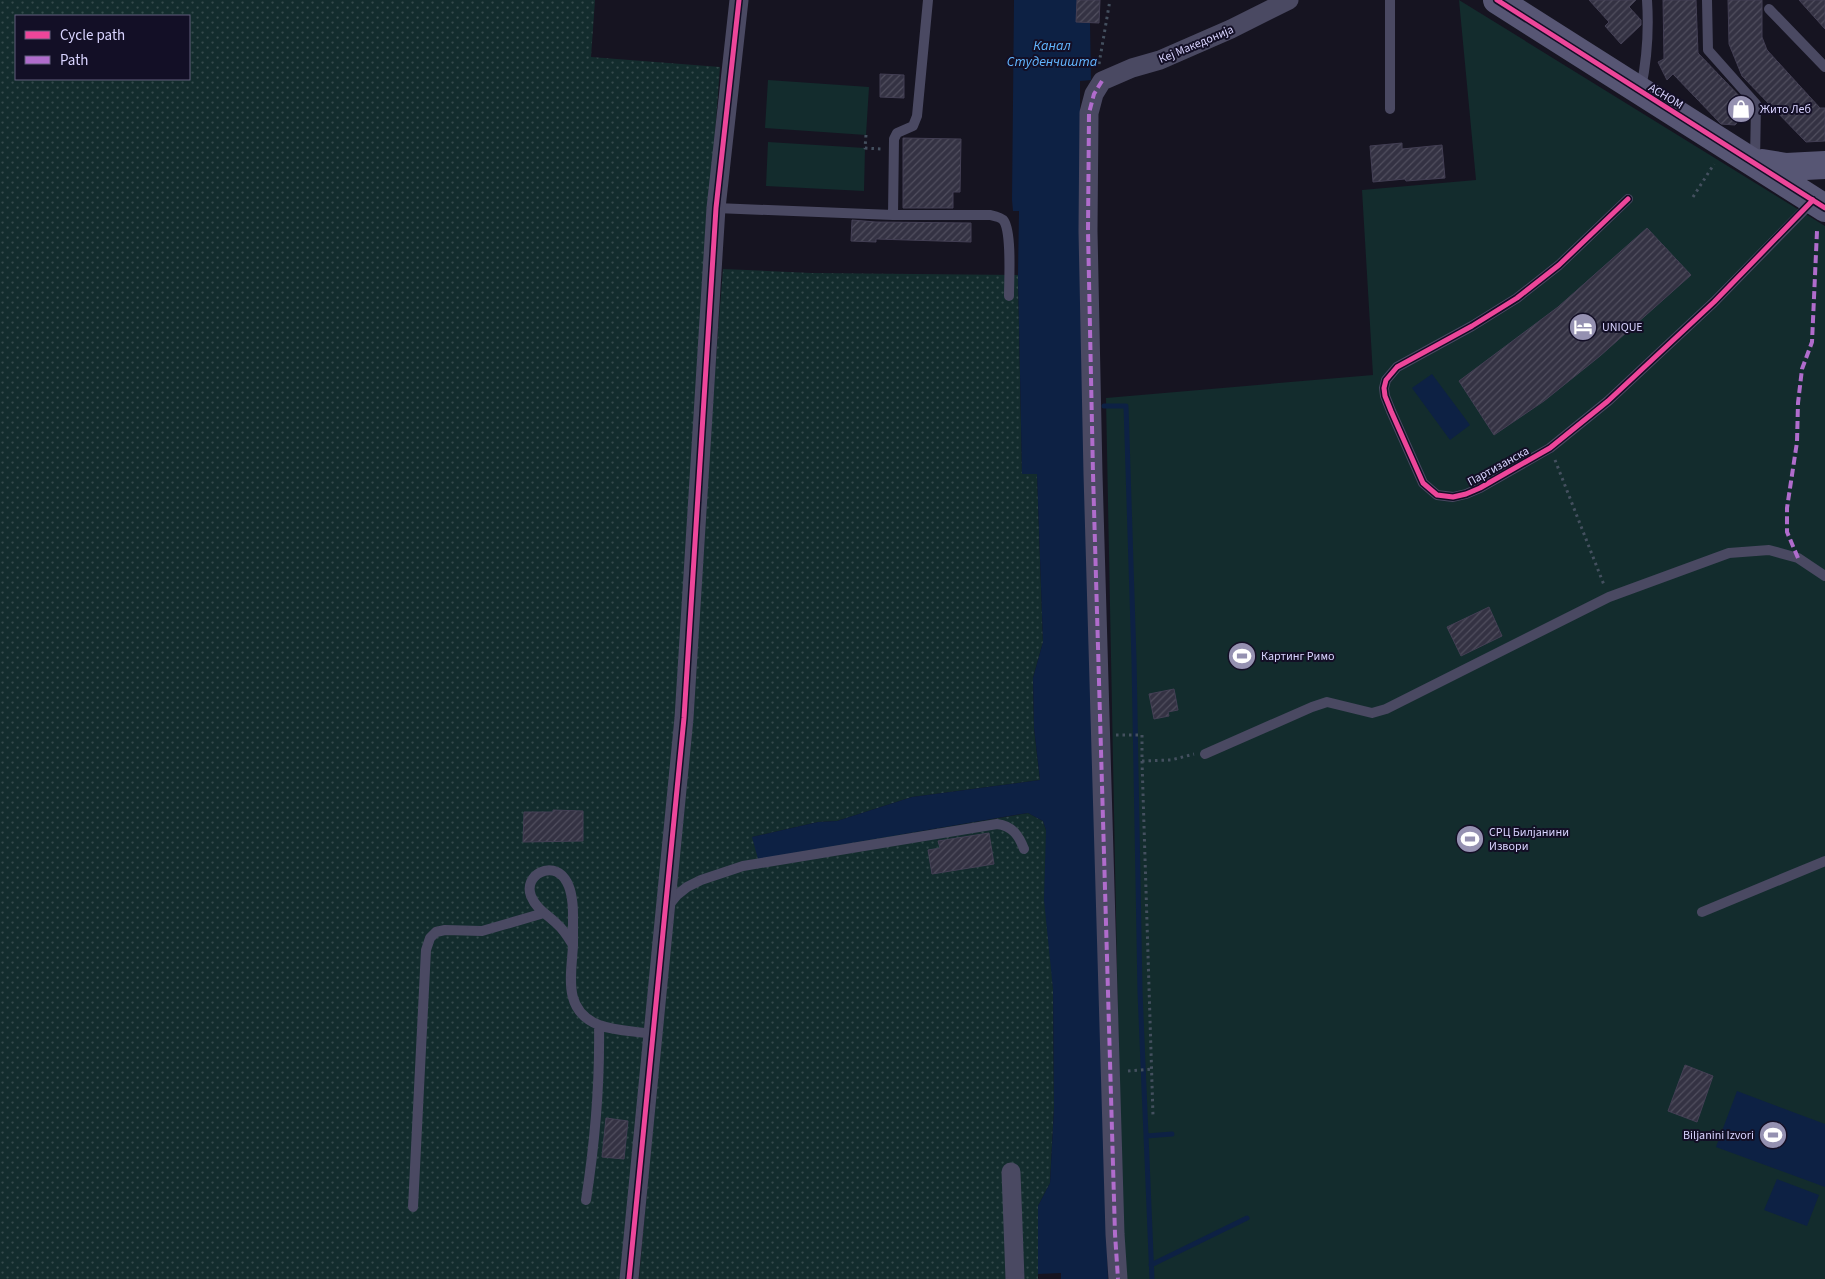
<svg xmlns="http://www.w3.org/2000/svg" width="1825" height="1279" viewBox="0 0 1825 1279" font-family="'Source Sans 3',sans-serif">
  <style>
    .grass { fill: url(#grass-dots); fill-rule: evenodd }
    .pitch { fill: #132c2d }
    .water { fill: #0d2144 }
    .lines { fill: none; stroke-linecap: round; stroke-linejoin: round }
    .stream { stroke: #0d2144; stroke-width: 5 }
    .building { fill: url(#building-hatch); stroke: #433f54 }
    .path { stroke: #44505f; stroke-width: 3; stroke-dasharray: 2.5 4; stroke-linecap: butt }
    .lane { stroke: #4a4962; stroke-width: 10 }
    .street { stroke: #4a4962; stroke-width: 19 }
    .secondary { stroke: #575674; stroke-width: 28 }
    .quiet { stroke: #b06ccc; stroke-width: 4; stroke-dasharray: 8 4; stroke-linecap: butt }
    .cycleway-casing { stroke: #130f26; stroke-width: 8 }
    .cycleway { stroke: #ed469a; stroke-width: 5 }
    .labels { text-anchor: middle; stroke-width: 4; stroke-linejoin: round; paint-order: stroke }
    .street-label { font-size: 12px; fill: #d9d4ff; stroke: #130f26 }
    .poi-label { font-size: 12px; fill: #d9d4ff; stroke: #130f26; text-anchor: start }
    .water-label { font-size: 14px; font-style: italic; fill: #62b6ff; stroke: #130f26 }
  </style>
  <defs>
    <pattern id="grass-dots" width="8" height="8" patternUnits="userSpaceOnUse" patternTransform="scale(1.25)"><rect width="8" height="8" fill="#132c2d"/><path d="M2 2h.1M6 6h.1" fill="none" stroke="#354a4c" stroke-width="1.8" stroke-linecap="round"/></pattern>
    <pattern id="building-hatch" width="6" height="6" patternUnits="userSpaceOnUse" patternTransform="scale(1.25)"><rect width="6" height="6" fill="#343243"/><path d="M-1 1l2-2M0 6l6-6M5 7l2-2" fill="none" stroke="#514f5f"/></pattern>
  </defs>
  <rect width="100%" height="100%" fill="#161421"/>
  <!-- grass -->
  <path class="grass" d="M 0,0 L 595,0 L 591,57 L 720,67 L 693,430 L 676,710 L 622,1279 L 0,1279 ZM 16,16 L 189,16 L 189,79 L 16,79 Z
    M 723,269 L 811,273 L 1018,275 L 1022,474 L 1037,473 L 1043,642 L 1033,678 L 1034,728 L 1040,780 L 912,797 L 837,821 L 818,822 L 752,837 L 904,834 L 1028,813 L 1043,821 L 1046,830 L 1053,989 L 1054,1108 L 1050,1183 L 1038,1206 L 1038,1279 L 639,1279 L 674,886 Z"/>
  <!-- pitch -->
  <path class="pitch" d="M 1459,0 L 1825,226 L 1825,1279 L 1123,1279 L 1106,398 L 1373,375 L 1362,190 L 1476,180 Z
    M 768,80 L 869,87 L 866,135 L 765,128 Z
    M 768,142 L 865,148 L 864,191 L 766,186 Z"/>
  <!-- water -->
  <path class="water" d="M 1014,0 L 1077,0 L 1076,22 L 1090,23 L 1091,80 L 1080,81 L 1080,228 L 1108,1279 L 1061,1279 L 1061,1273 L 1038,1274 L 1038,1206 L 1050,1183 L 1054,1108 L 1053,989 L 1044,900 L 1046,830 L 1043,821 L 1028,813 L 1015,815 L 758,859 L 752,837 L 818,822 L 837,821 L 912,797 L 1040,780 L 1034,728 L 1033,678 L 1043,642 L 1037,474 L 1022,474 L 1018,275 L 1019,211 L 1013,211 L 1012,200 Z
    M 1432,374 L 1470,425 L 1450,440 L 1412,388 Z
    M 1737,1091 L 1825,1124 L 1825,1187 L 1716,1147 Z
    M 1777,1179 L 1819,1195 L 1807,1226 L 1764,1210 Z"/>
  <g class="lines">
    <!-- stream -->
    <path class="stream" d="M 1104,406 L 1126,406 L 1134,659 L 1140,992 L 1152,1279
      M 1146,1136 L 1172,1134
      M 1151,1265 L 1247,1218"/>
  </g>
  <!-- building -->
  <path class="building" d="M 1077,0 L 1100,0 L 1099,23 L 1076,22 Z
    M 1589,0 L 1636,0 L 1629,7 L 1641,20 L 1641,25 L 1621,44 L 1605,26 L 1609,22 Z
    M 1663,0 L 1696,0 L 1698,53 L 1745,102 L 1745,114 L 1735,125 L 1721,124 L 1673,74 L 1667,80 L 1658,62 L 1664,59 Z
    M 1728,0 L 1762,0 L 1762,37 L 1767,50 L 1820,108 L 1825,108 L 1825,141 L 1806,142 L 1742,76 L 1729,44 Z
    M 1799,0 L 1825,0 L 1825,29 Z
    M 880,74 L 904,75 L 904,98 L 880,97 Z
    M 903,138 L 961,139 L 960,192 L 953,192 L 953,208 L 903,208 Z
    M 1402,143 L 1402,149 L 1442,145 L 1445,178 L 1406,181 L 1405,179 L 1373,182 L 1370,146 Z
    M 852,220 L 876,222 L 971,223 L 971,242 L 876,239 L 876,242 L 851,241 Z
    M 1647,228 L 1691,275 L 1600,356 L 1544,401 L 1494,435 L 1459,381 L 1558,307 Z
    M 1489,607 L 1502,636 L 1461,656 L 1447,627 Z
    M 1174,689 L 1178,710 L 1168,712 L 1169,716 L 1154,719 L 1149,694 Z
    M 553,810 L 583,811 L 583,841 L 523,842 L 524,812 L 553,812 Z
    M 989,833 L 994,864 L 932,874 L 928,850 L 940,848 L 938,841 Z
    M 1685,1065 L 1713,1076 L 1697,1122 L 1668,1111 Z
    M 606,1118 L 628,1121 L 624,1159 L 602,1157 Z"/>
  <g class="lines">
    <!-- path -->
    <path class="path" d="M 1099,64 L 1110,0
      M 866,135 L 865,148 L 881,149
      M 1693,197 L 1714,164
      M 1555,460 L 1604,585
      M 1116,735 L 1142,735 L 1142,761 L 1171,760 L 1194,754
      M 1142,761 L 1153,1116
      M 1128,1071 L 1152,1069"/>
    <!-- lane -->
    <path class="lane" d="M 1390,0 L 1390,109
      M 1707,0 L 1708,50 L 1756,104 L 1755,161
      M 1769,9 L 1825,67
      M 1641,88 C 1647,59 1649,30 1647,0
      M 1628,199 L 1559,265 L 1517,298 L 1472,326 L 1397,367 L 1386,380 L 1384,388 L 1385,396 L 1391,411 L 1423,483 L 1437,495 L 1453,497 L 1466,494 L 1480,488 L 1550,448 L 1608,401 L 1714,302 L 1813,201
      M 716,208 L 893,215 L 990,215 C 995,216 1001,217 1004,221 C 1012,234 1009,280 1009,296
      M 893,215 L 894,139 L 897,133 L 913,126 L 917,116 L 928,0
      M 1205,754 L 1312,707 L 1327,702 L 1372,713 L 1386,709 L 1609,597 L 1729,553 L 1769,550 L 1798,558 L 1825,576
      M 668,906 L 677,895 L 687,887 L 701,880 L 743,866 L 997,824 C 1013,826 1019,836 1024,849
      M 1702,912 L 1825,861
      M 573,945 C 568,937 564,930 557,924 C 548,915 536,909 531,896 C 523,875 552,860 565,879 C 572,889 573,903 573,915 C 573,926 573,936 573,946 C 571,977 563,1011 599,1025 C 615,1031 635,1031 652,1034
      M 586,1200 C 595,1142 600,1084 599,1025
      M 413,1207 L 426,950 L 430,938 L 436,932 L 445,930 L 482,931 L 544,913"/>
    <!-- street -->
    <path class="street" d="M 1011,1172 L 1015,1279
      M 629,1279 L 684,718 L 716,208 L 739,0
      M 1118,1279 L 1115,1234 L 1093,474 L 1088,231 L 1089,113 L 1094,94 L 1102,81 L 1132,68 L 1160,60 L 1231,29 L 1289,0"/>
    <!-- secondary -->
    <path class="secondary" d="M 1497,0 L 1825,208
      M 1762,163 L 1786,167 L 1825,165"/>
    <!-- quiet -->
    <path class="quiet" d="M 1102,81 L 1094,94 L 1089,113 L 1088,231 L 1093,474 L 1115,1234 L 1118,1279
      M 1798,558 L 1787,532 L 1787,508 L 1797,442 L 1798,403 L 1802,369 L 1812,342 L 1817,231"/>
    <defs>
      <path id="cycleway" d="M 1497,0 L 1825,208
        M 1628,199 L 1559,265 L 1517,298 L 1472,326 L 1397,367 L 1386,380 L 1384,388 L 1385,396 L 1391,411 L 1423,483 L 1437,495 L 1453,497 L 1466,494 L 1480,488 L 1550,448 L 1608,401 L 1714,302 L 1813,200
        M 629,1279 L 684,718 L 716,208 L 739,0"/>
    </defs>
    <!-- cycleway casing -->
    <use href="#cycleway" class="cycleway-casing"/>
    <!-- cycleway -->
    <use href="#cycleway" class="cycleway"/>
  </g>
  <!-- icons -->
  <defs>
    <symbol id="shop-disc" viewBox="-11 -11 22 22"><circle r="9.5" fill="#9591b1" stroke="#130f26"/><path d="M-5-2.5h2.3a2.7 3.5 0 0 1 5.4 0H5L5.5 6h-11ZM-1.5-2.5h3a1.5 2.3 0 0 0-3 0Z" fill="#fff"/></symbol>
    <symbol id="hotel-disc" viewBox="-11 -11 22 22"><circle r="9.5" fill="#9591b1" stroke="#130f26"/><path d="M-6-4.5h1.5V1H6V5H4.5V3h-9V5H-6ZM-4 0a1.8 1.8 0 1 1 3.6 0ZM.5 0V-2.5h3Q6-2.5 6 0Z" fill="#fff"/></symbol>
    <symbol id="stadium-disc" viewBox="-11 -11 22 22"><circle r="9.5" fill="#9591b1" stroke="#130f26"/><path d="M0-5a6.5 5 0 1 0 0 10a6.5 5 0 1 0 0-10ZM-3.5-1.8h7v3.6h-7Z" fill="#fff"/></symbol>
  </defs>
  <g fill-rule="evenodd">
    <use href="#shop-disc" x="1725" y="93" width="32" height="32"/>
    <use href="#hotel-disc" x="1567" y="311" width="32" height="32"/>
    <use href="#stadium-disc" x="1226" y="640" width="32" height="32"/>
    <use href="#stadium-disc" x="1454" y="823" width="32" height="32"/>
    <use href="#stadium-disc" x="1757" y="1119" width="32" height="32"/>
  </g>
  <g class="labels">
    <!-- street labels -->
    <g class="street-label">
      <text transform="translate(1196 44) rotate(-23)" y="4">Кеј Македонија</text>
      <text transform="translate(1666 96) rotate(31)" y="4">АСНОМ</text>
      <text transform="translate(1498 466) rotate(-29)" y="4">Партизанска</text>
    </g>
    <!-- poi labels -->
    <g class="poi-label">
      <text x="1760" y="113">Жито Леб</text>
      <text x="1602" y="331">UNIQUE</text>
      <text x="1261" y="660">Картинг Римо</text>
      <text x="1489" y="836">СРЦ Билјанини<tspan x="1489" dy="14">Извори</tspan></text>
      <text x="1754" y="1139" text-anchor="end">Biljanini Izvori</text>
    </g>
    <!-- water labels -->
    <g class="water-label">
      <text x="1052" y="50">Канал<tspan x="1052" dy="16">Студенчишта</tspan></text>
    </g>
  </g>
  <!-- legend -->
  <rect x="15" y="15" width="175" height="65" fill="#130f26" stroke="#625e7d"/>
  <rect x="25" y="31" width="25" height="8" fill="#ed469a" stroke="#625e7d"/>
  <text x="60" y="40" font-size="15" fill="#d9d4ff">Cycle path</text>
  <rect x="25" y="56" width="25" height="8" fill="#b06ccc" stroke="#625e7d"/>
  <text x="60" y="65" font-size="15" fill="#d9d4ff">Path</text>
</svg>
